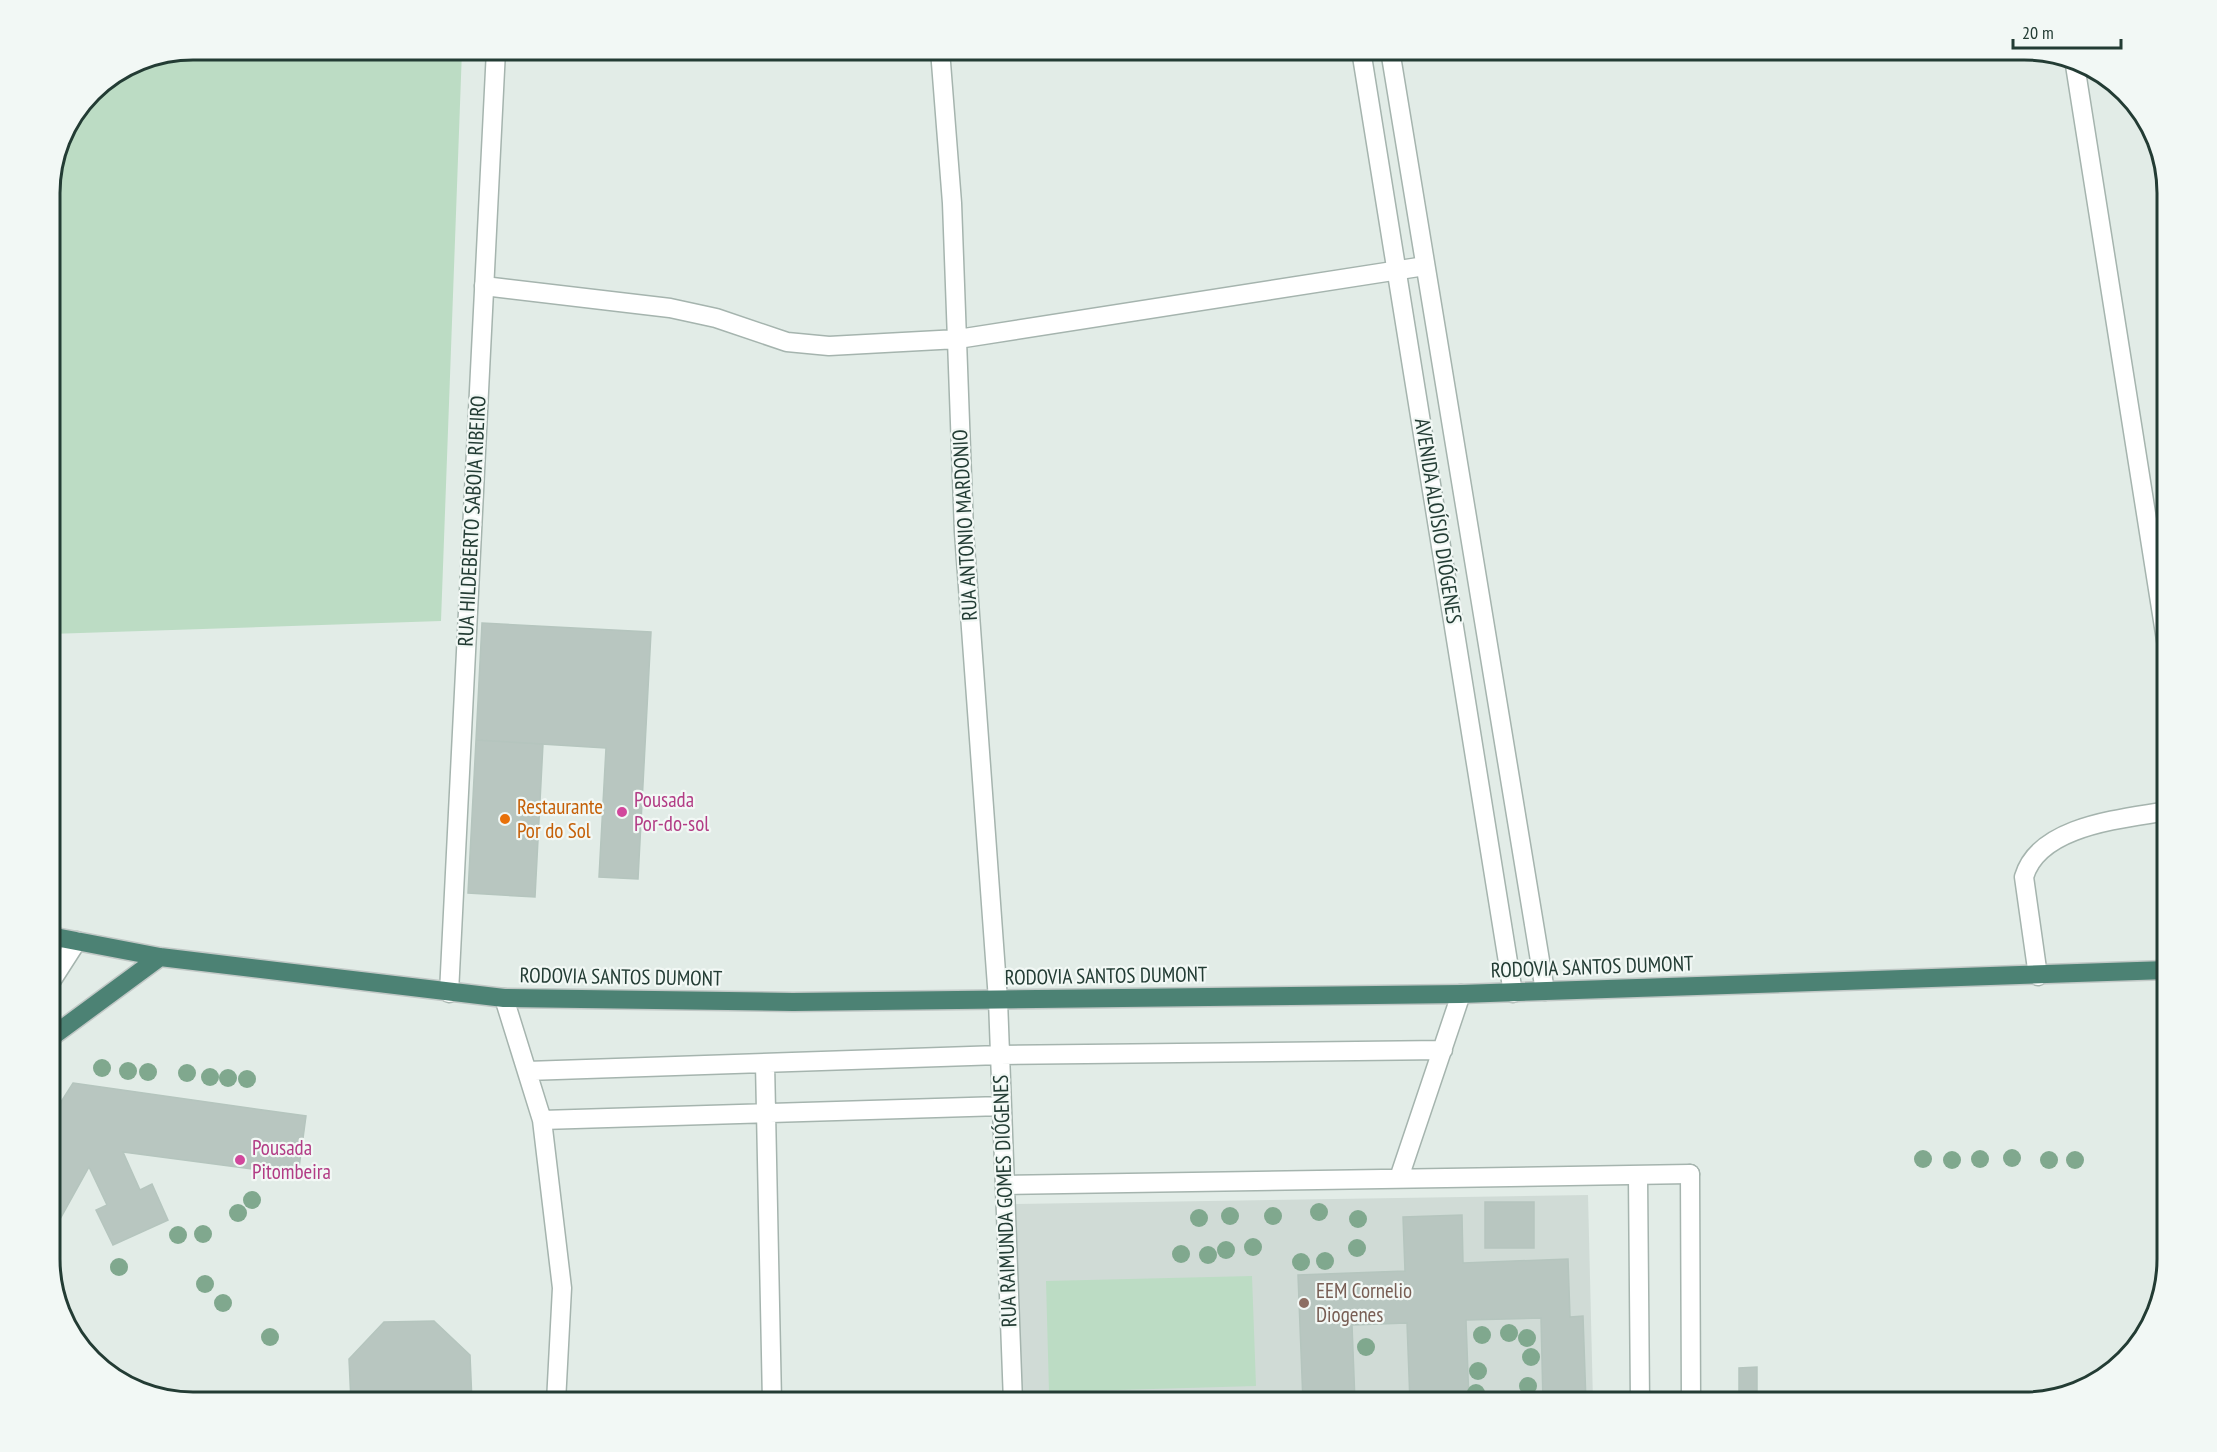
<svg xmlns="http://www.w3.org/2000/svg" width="2217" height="1452" viewBox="0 0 2217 1452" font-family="'PT Sans Narrow',sans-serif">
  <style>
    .built { fill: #d0dbd6 }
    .green { fill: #bcdcc4 }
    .building { fill: #b8c6c0; stroke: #b5c5be; stroke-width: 1.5 }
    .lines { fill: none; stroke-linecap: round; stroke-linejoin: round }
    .minor-casing { stroke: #a5b4ae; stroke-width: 21 }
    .tertiary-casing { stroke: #a5b4ae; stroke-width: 21 }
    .trunk-casing { stroke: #c1c8c6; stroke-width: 21 }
    .minor { stroke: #fff; stroke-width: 18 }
    .tertiary { stroke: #fff; stroke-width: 18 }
    .trunk { stroke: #4c8274; stroke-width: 18 }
    .tree { fill: #80a88e }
    .hotel-dot { fill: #d1479c; stroke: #f2f8f5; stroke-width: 2 }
    .food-dot { fill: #e8710a; stroke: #f2f8f5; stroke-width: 2 }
    .education-dot { fill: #8d6e63; stroke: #f2f8f5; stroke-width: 2 }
    .labels { text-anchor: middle; stroke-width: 4.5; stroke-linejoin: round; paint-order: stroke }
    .street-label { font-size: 21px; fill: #233c34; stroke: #f2f8f5 }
    .hotel-label { font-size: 21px; fill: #b23c85; stroke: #f2f8f5; text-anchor: start }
    .food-label { font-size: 21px; fill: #c56008; stroke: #f2f8f5; text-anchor: start }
    .education-label { font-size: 21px; fill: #785e54; stroke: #f2f8f5; text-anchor: start }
    .rim { fill: none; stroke: #233c34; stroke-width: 3 }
  </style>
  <rect width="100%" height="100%" fill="#e2ece7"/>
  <!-- built -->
  <path class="built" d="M 1588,1195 L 1593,1402 L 1019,1402 L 1015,1204 Z"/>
  <!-- green -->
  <path class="green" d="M 193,50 L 462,50 L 441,621 L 50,634 L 50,184 L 61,138 L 92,91 L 139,60 Z
    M 1252,1276 L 1256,1386 L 1049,1392 L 1046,1281 Z"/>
  <!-- building -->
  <path class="building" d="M 482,623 L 651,632 L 638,879 L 599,877 L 606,748 L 476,740 Z
    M 476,740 L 543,744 L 535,897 L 468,893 Z
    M 73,1083 L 306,1116 L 298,1175 L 123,1152 L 140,1190 L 152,1184 L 168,1220 L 113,1245 L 96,1210 L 107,1205 L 89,1167 L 50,1237 L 50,1119 Z
    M 1485,1202 L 1534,1202 L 1534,1248 L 1485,1248 Z
    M 1462,1215 L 1463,1263 L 1568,1259 L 1570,1317 L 1583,1316 L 1586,1402 L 1543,1402 L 1541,1318 L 1466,1320 L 1469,1402 L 1410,1402 L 1407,1323 L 1352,1325 L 1355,1402 L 1303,1402 L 1298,1275 L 1405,1271 L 1403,1217 Z
    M 434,1321 L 470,1355 L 472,1402 L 351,1402 L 349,1359 L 384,1322 Z
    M 1757,1367 L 1757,1402 L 1739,1402 L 1739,1368 Z"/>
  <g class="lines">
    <defs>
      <path id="minor" d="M 940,50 L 952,203 L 964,532 L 998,1000 L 1013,1402
        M 2075,65 L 2167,646
        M 484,286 L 670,308 L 716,318 L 787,342 L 829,346 L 958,339 L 1425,266
        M 2038,976 L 2024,877 C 2039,825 2123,819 2167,811
        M 504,998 L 542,1120 L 562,1288 L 556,1402
        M 765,1063 L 772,1402
        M 527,1071 L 1000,1055 L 1443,1050
        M 542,1120 L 1002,1106
        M 1399,1178 L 1461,994
        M 1005,1185 L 1690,1174"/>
      <path id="tertiary" d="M 1361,50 L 1513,993
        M 1390,50 L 1545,991
        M 50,983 L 77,941
        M 449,993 L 496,50
        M 1690,1174 L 1691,1402
        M 1638,1177 L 1640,1402"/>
      <path id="trunk" d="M 50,936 L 160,957 L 504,998 L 793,1002 L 1461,994 L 2167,970
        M 50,1038 L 160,957"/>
    </defs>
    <!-- minor casing -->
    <use href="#minor" class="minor-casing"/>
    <!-- tertiary casing -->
    <use href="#tertiary" class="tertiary-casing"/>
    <!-- trunk casing -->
    <use href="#trunk" class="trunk-casing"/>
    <!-- minor -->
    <use href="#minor" class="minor"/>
    <!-- tertiary -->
    <use href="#tertiary" class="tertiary"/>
    <!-- trunk -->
    <use href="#trunk" class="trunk"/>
  </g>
  <!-- trees -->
  <g class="tree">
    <circle cx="102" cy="1068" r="9"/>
    <circle cx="128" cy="1071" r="9"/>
    <circle cx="148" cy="1072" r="9"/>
    <circle cx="187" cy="1073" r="9"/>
    <circle cx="210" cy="1077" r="9"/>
    <circle cx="228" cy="1078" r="9"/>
    <circle cx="247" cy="1079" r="9"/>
    <circle cx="2012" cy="1158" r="9"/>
    <circle cx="1923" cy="1159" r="9"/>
    <circle cx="1980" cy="1159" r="9"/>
    <circle cx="1952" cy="1160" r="9"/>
    <circle cx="2049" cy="1160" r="9"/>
    <circle cx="2075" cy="1160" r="9"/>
    <circle cx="252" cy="1200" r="9"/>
    <circle cx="1319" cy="1212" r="9"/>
    <circle cx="238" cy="1213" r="9"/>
    <circle cx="1230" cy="1216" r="9"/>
    <circle cx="1273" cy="1216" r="9"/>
    <circle cx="1199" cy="1218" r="9"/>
    <circle cx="1358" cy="1219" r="9"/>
    <circle cx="203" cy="1234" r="9"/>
    <circle cx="178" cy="1235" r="9"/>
    <circle cx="1253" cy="1247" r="9"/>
    <circle cx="1357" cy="1248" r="9"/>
    <circle cx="1226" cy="1250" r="9"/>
    <circle cx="1181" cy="1254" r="9"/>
    <circle cx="1208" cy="1255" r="9"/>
    <circle cx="1325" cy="1261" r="9"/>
    <circle cx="1301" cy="1262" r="9"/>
    <circle cx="119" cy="1267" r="9"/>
    <circle cx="205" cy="1284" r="9"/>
    <circle cx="223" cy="1303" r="9"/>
    <circle cx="1509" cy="1333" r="9"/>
    <circle cx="1482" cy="1335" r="9"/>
    <circle cx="270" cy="1337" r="9"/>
    <circle cx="1527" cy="1338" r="9"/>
    <circle cx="1366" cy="1347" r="9"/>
    <circle cx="1531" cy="1357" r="9"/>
    <circle cx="1478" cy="1371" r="9"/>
    <circle cx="1528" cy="1386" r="9"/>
    <circle cx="1476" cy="1393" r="9"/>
  </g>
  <!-- markers -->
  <g class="hotel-dot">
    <circle cx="622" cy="812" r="6"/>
    <circle cx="240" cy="1160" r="6"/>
  </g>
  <circle class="food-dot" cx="505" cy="819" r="6"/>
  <circle class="education-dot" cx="1304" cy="1303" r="6"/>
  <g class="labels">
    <!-- street labels -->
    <g class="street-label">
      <text transform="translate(472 521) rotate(-87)" y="7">RUA HILDEBERTO SABOIA RIBEIRO</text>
      <text transform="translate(1438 521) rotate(81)" y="7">AVENIDA ALOÍSIO DIÓGENES</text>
      <text transform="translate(965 525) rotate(-93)" y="7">RUA ANTONIO MARDONIO</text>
      <text transform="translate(1592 967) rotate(-2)" y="7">RODOVIA SANTOS DUMONT</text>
      <text transform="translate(1106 976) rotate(-1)" y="7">RODOVIA SANTOS DUMONT</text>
      <text transform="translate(621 977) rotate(1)" y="7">RODOVIA SANTOS DUMONT</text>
      <text transform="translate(1005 1201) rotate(-92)" y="7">RUA RAIMUNDA GOMES DIÓGENES</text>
    </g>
    <!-- hotel labels -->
    <g class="hotel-label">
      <text x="634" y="807">Pousada<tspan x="634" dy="24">Por-do-sol</tspan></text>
      <text x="252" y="1155">Pousada<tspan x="252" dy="24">Pitombeira</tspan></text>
    </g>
    <!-- food labels -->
    <g class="food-label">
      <text x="517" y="814">Restaurante<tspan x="517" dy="24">Por do Sol</tspan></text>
    </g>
    <!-- education labels -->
    <g class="education-label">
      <text x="1316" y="1298">EEM Cornelio<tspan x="1316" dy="24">Diogenes</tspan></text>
    </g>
  </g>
  <!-- crop -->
  <path d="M0 0H2217V1452H0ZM193 60H2024A133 133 0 0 1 2157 193V1259A133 133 0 0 1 2024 1392H193A133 133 0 0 1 60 1259V193A133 133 0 0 1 193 60Z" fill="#f2f8f5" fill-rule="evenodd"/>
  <path class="rim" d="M193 60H2024A133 133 0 0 1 2157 193V1259A133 133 0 0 1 2024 1392H193A133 133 0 0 1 60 1259V193A133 133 0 0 1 193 60Z"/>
  <!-- scale -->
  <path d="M2013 39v9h108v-9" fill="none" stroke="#233c34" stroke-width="3"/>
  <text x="2022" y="39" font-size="18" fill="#233c34" stroke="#f2f8f5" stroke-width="4.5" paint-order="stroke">20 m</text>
</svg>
